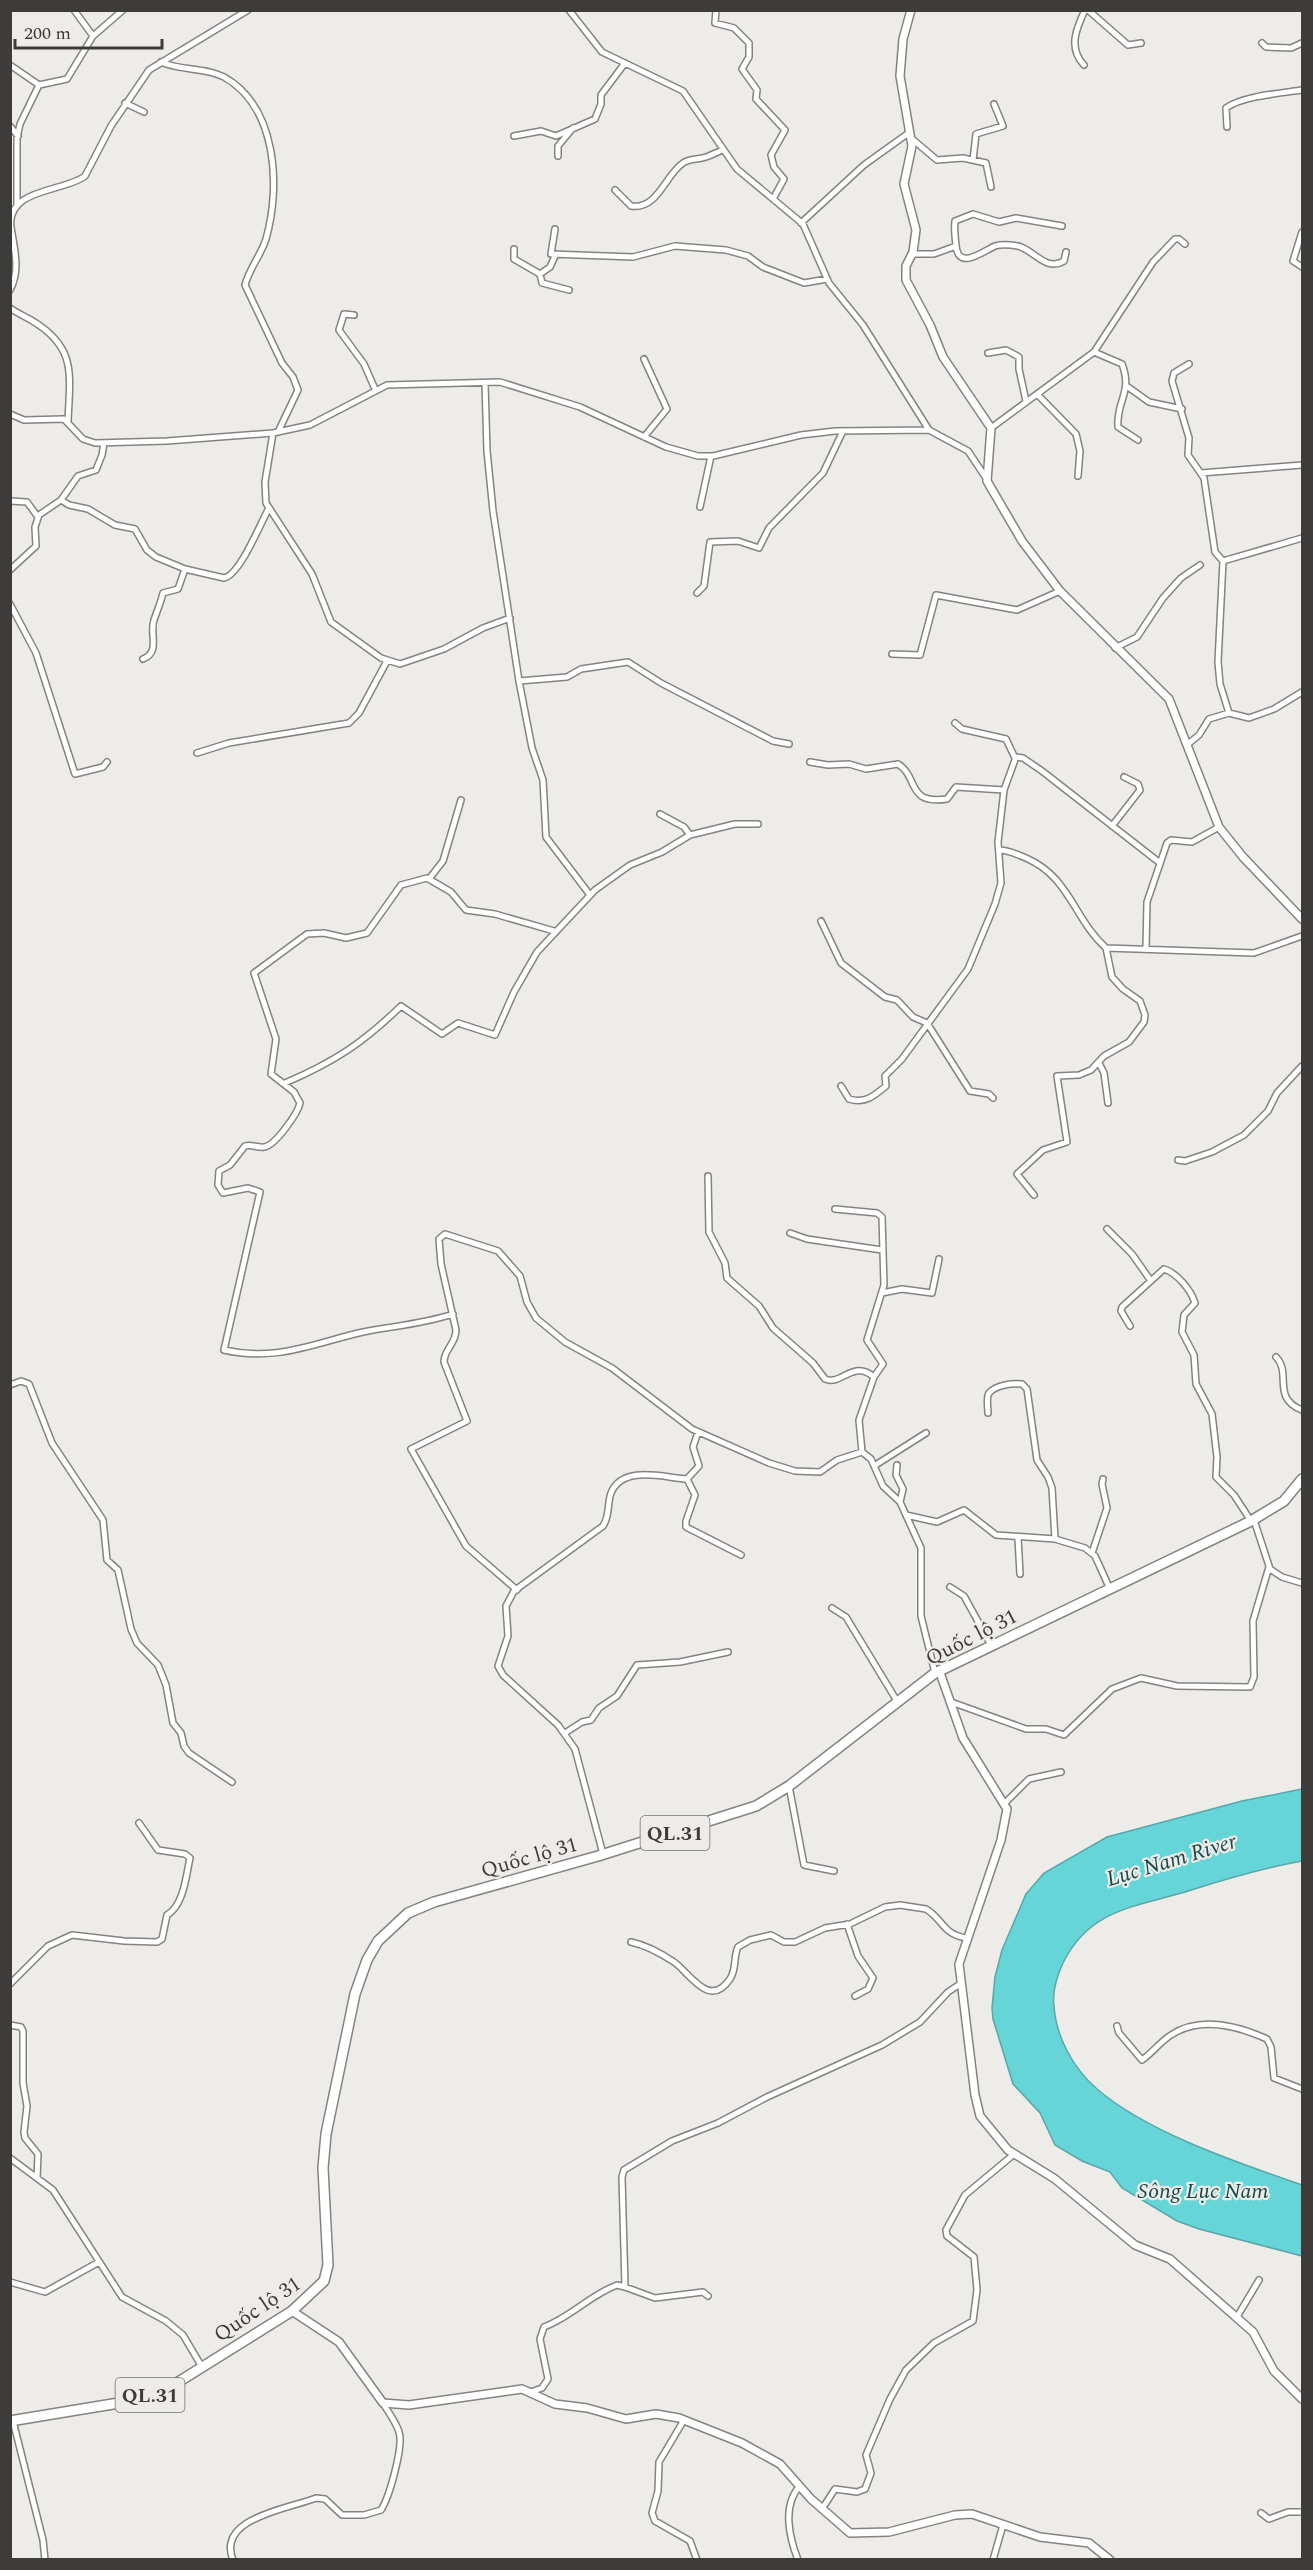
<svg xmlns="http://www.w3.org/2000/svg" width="1313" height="2570" viewBox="0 0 1313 2570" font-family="Spectral,serif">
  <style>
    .water { fill: #65d5d8; stroke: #59a7a9; stroke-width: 1.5 }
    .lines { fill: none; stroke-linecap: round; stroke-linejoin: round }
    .minor-casing { stroke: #858380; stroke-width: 8 }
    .tertiary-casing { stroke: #858380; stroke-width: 10 }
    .trunk-casing { stroke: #858380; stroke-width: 12 }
    .minor { stroke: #fff; stroke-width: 5 }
    .tertiary { stroke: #fff; stroke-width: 7 }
    .trunk { stroke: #fff; stroke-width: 9 }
    .labels { text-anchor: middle; stroke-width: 4.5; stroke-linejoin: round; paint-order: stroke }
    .shield { fill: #eeece8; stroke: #72716f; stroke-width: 1.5 }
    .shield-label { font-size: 20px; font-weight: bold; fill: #3d3c3b }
    .street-label { font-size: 21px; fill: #3d3c3b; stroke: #eeece8 }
    .water-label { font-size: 22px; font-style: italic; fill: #16494a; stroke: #eeece8 }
  </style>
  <rect width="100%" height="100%" fill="#eeece8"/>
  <!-- water -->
  <path class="water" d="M 1302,1789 L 1302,1861 C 1263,1868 1226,1879 1188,1891 C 1137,1907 1090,1908 1063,1963 C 1057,1976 1052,1991 1054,2006 C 1056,2037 1073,2068 1097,2089 C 1148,2133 1239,2163 1302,2185 L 1302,2256 L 1199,2229 L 1177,2221 L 1122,2188 L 1110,2172 L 1082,2161 L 1055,2145 L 1040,2113 L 1013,2084 L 993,2019 L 992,2008 L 995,1977 L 1002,1950 L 1026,1894 L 1044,1873 L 1107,1837 L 1242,1801 Z"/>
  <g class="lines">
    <defs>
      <path id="minor" d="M 74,10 L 93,36
        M 569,10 L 602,52 L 683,91 L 737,169 L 803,224 L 829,283 L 863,325 L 929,430
        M 716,10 L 715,23 L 734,28 L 749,43 L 749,57 L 742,69 L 757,90 L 756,99 L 785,130 L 771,155 L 774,167 L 784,179 L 773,199
        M 1088,10 L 1128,45 L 1141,43
        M 1262,43 L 1266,47 L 1291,48 L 1302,43
        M 161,62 C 180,71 205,67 224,77 C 277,107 281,186 266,239 C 261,255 249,269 245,285 L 282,363 L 293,377 L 298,390 L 278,432
        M 10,65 L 39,85
        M 1084,65 C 1068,48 1076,29 1085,10
        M 125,103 L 144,112
        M 10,126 L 18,136
        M 1227,127 L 1226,108 C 1242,96 1282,93 1302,90
        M 514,136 L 541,131 L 556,136 L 595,119 L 601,104 L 601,95 L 625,63
        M 911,138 L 937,160 L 963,158 L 986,163 L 991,187
        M 558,156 L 558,146 L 573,128
        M 973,160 L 976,134 L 1003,126 L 994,104
        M 615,190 L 631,206 C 658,210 665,175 683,163 C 690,158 698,160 706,157 C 712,155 717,152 723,150
        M 17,206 L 17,138 L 20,124 L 39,85 L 67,79 L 93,36 L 123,10
        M 801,223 L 864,165 L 910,132
        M 1062,226 L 1016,218 L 999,222 L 973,214 L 955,221 C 954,229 955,237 956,245 C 958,271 982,252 995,246 C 1001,244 1012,245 1018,246 C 1034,250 1046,272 1064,261 L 1066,252
        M 555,229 L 551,254 L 633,257 L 675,246 L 726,250 L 748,256 L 763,267 L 804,283 L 827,279
        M 1302,232 L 1293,261 L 1302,267
        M 514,249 L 514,259 L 540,274 L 550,267 L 556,254
        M 911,254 L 934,254 L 956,246
        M 540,274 L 542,283 L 569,290
        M 10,290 C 21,270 14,248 11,227 C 6,188 65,192 85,176 L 111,126 L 149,70 L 248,10
        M 10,308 C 17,313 24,316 31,320 C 77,347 70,374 68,421
        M 354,315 L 344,314 L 339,330 L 364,364 L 375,389
        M 1094,352 L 1122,364 C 1133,393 1116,400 1118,427 L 1138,440
        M 988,353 L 1006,350 L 1019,357 L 1019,369 L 1026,401
        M 644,359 L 667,409 L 644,437
        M 1189,364 L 1174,373 L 1172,381 L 1189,438 L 1188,455 L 1204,478 L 1215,552 L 1223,561
        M 485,383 L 487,451 L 493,511 L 519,681 L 532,748 L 543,780 L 546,837 L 590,895
        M 1128,387 L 1149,402 L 1182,409
        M 1037,394 L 1076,434 L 1080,451 L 1078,476
        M 10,414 L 24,420 L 64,419 L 83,439 L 95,443 L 167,441 L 273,433 L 310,425 L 387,385 L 500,382 L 580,407 L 666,447 L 698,456 L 713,456 L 801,435 L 835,431 L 929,430 L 968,451 L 986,478
        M 991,428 L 1094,352 L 1153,262 L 1175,239 L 1179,239 L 1185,244
        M 273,433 L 265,482 L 266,503 L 312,574 L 331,622 L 381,658 L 400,664 L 444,649 L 483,628 L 510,618
        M 1201,473 L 1302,465
        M 61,500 L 69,505 L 88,509 L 115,525 L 135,529 L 147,550 L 156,557 L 185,569 L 224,578 C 240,575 260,524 269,508
        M 10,501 L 27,502 L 38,517
        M 700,507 L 711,456
        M 10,570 L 36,546 L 35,527 L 39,515 L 61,500 L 78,476 L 96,470 L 102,455 L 104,443
        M 697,593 L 704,586 L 710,542 L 738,541 L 759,548 L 769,528 L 823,473 L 843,431
        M 10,604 L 36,653 L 75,774 L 103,767 L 107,762
        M 1115,648 L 1137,637 L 1163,598 L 1181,578 L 1200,565
        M 892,654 L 920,655 L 936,595 L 1017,610 L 1060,591
        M 143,659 C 161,652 149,634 154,620 C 157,611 161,602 163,593 L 178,589 L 185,569
        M 519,681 L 567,677 L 581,669 L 628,662 L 661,683 L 773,741 L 789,744
        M 1229,713 L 1220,684 L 1218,662 L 1223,561 L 1302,538
        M 955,723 L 962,729 L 1006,739 L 1015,758
        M 1188,744 L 1199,735 L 1209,719 L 1229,713 L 1249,718 L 1274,709 L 1302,692
        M 197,753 L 229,743 L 349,723 L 359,713 L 387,661
        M 810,762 L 828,765 L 849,764 L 866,769 L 898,764 C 919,777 906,805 947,799 L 956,787 L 1004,790
        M 660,814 L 684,827 L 690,835
        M 1112,826 L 1140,790 L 1138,784 L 1124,777
        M 999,850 C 1009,850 1018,855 1026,858 C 1070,877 1073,918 1106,948 L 1254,953 L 1302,936
        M 429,879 L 443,861 L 461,800
        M 821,921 L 841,963 L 885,997 L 897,1000 L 913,1017 L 927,1023 L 970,1091 L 989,1094 L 993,1098
        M 1146,949 L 1147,902 L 1167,843 L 1171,840 L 1192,842 L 1219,827
        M 1099,1063 L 1104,1073 L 1108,1103
        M 285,1083 C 334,1062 363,1043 401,1006 L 442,1034 L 458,1023 L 495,1035 L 514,992 L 537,952 L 595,890 L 630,865 L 662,852 L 690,835 L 735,824 L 758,824
        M 841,1086 L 849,1099 C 865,1104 874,1096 886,1086 L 885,1076 L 902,1059 L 968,969 L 995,904 L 1001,883 L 998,842 L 1004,790 L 1016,757 L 1023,758 L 1042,771 L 1160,863
        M 1178,1160 L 1185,1161 L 1212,1152 L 1244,1135 L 1268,1111 L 1277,1093 L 1302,1066
        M 708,1176 L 709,1232 L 725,1263 L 727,1278 L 759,1306 L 773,1328 L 813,1363 L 825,1379 C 842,1386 853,1359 874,1377 L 859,1420 L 862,1452
        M 1034,1195 L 1017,1174 L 1043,1150 L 1067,1142 L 1057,1076 L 1079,1075 L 1091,1070 L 1104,1056 L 1129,1042 L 1144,1022 L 1145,1015 L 1140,1001 L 1123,989 L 1112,977 L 1106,948
        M 835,1209 L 877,1213 L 882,1217 L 884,1285 L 867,1340 L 883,1364 L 874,1377
        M 1107,1229 L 1132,1254 L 1151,1281
        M 790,1233 L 807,1239 L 882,1250
        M 882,1293 L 902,1289 L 932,1293 L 939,1259
        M 453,1314 C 423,1324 393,1326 363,1332 C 314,1343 276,1362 224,1350 L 260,1192 L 248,1188 L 223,1193 L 218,1185 L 219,1171 L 230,1165 L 245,1146 C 252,1144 257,1148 264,1147 C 275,1146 298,1113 300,1103 L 294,1092 L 271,1074 L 276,1039 L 254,973 L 307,934 L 324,933 L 346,938 L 367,933 L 401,885 L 427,878 L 451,892 L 466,910 L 495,914 L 554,931
        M 1130,1326 L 1121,1311 L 1122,1307 L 1164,1269 C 1177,1273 1191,1290 1195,1303 L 1184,1315 L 1182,1332 L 1194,1355 L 1196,1384 L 1212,1414 L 1217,1457 L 1216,1477 L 1234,1495 L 1251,1521
        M 1276,1357 C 1292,1373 1271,1398 1302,1410
        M 10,1385 L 21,1381 L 29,1384 L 52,1443 L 103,1520 L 107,1560 L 118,1570 L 131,1629 L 137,1643 L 158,1665 L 166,1685 L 173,1723 L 181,1733 L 184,1746 L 189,1753 L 232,1782
        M 988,1413 C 988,1408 986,1397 989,1393 C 996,1385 1012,1383 1022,1384 L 1027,1389 L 1037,1460 L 1048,1477 L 1052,1488 L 1055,1539
        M 897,1465 L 896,1475 L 903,1489 L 900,1502
        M 874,1466 L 926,1433
        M 687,1479 L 695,1495 L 686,1521 L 686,1527 L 741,1555
        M 906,1515 L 937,1522 L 964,1510 L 996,1535 L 1055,1539 L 1085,1548 L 1095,1556 L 1110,1589
        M 1254,1520 L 1270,1569 L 1282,1577 L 1302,1583
        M 1018,1538 L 1020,1574
        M 1092,1553 L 1107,1508 L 1102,1484 L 1103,1479
        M 950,1587 L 964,1596 L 991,1645
        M 517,1590 L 466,1546 L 411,1449 L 467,1421 L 444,1362 C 444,1349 456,1344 456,1330 L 441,1264 L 439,1239 L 445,1234 L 498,1251 L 520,1276 L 527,1302 L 536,1318 L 565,1342 L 612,1368 L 692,1429 L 769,1463 L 795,1471 L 820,1472 L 837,1460 L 862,1452 L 871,1459 L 883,1486 L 900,1502 L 921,1548 L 921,1616 L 935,1673
        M 832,1608 L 846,1617 L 897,1701
        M 951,1702 L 1026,1729 L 1046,1729 L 1064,1735 L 1112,1689 L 1141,1678 L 1177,1686 L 1250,1687 L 1254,1677 L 1253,1621 L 1269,1567
        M 565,1733 L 582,1722 L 591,1720 L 599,1708 L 617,1696 L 637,1665 L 680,1662 L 728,1652
        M 789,1786 L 804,1865 L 834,1871
        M 1005,1803 L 1029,1779 L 1061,1772
        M 603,1854 L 575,1749 L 558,1725 L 503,1675 L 498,1666 L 508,1636 L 506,1606 L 514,1591 L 603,1526 C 610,1516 607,1504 611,1493 C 623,1464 665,1478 687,1479 L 699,1466 L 693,1447 L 698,1432
        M 847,1924 L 858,1956 L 873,1978 L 868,1989 L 855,1996
        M 631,1942 C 645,1945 662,1954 674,1962 C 689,1972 709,2010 730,1979 C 737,1969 733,1957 738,1947 L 750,1940 L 771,1935 L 784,1942 L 795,1942 L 825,1928 L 850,1924 L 885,1907 L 900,1905 L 926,1909 C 943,1919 942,1934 966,1938
        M 10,1984 L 48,1946 L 72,1935 L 124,1941 L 157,1942 L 162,1939 L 167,1915 C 184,1905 186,1876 190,1858 L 185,1854 L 158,1850 L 139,1823
        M 10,2025 L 21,2027 L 23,2031 L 23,2083 L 27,2106 L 24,2132 L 25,2138 L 38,2154 L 37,2178
        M 1117,2026 L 1119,2033 L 1142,2060 C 1152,2053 1160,2042 1171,2035 C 1200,2016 1238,2026 1267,2039 L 1271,2047 L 1274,2078 L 1302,2089
        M 10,2158 L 53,2190 L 122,2297 L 166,2321 L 183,2335 L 202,2367
        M 10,2282 L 45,2292 L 99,2262
        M 625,2287 L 655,2298 L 703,2292 L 708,2296
        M 1237,2317 L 1259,2280
        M 531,2392 L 542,2388 L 548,2379 L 540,2339 L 544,2327 C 571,2317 590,2295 617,2285 L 625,2287 L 622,2177 L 624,2170 L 672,2141 L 718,2123 L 767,2097 L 882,2045 L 920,2022 L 948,1992 L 960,1984
        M 684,2420 L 659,2462 L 658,2491 L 652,2513 L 655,2521 L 690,2541 L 697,2560
        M 13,2421 L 43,2540 L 45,2560
        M 822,2509 L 835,2489 L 857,2492 L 865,2489 L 871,2473 L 866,2455 L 890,2399 L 906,2370 L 934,2343 L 973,2321 L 977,2290 L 974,2257 L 947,2236 L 946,2230 L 965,2195 L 1013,2155
        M 1261,2513 L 1269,2519 L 1288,2512 L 1302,2512
        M 233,2560 C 216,2518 288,2509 316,2498 L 325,2499 L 342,2515 L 364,2515 L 381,2510 C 389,2498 404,2446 399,2432 C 396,2422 388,2412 383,2403
        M 798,2560 C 789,2537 782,2505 800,2486
        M 993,2560 L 1003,2525"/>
      <path id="tertiary" d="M 911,10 L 903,39 L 900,76 L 912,146 L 904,184 L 916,230 L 913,252 L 906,266 L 906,280 L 930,325 L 943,357 L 991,428 L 987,481 L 1022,541 L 1060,591 L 1169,699 L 1219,827 L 1243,857 L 1302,919
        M 939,1670 L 963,1738 L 1007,1809 L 1001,1840 L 959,1964 L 975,2095 L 980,2116 L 1008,2150 L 1055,2179 L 1135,2245 L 1170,2259 L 1253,2332 L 1274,2371 L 1302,2399
        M 292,2311 L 339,2342 L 383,2403 L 409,2405 L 522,2389 L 555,2404 L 587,2408 L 626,2419 L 656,2414 L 679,2418 L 742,2443 L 780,2464 L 811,2499 L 850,2533 L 889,2532 L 955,2515 L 972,2514 L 1040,2537 L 1089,2543 L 1110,2560"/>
      <path id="trunk" d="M 10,2421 L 131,2401 L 167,2389 L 292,2311 L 324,2281 L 328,2265 L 323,2168 L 326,2134 L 355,1994 L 367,1960 L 378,1941 L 408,1913 L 434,1902 L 598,1856 L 756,1806 L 789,1786 L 935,1673 L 1251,1521 L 1284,1501 L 1302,1479"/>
    </defs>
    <!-- minor casing -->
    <use href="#minor" class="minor-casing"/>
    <!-- tertiary casing -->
    <use href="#tertiary" class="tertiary-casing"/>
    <!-- trunk casing -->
    <use href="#trunk" class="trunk-casing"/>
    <!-- minor -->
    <use href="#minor" class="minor"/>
    <!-- tertiary -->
    <use href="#tertiary" class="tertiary"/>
    <!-- trunk -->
    <use href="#trunk" class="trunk"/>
  </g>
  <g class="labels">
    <!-- shield labels -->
    <g class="shield">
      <rect x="640.5" y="1816" width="69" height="34" rx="4.5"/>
      <rect x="115.5" y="2378" width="69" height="34" rx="4.5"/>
    </g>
    <g class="shield-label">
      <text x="675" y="1840">QL.31</text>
      <text x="150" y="2402">QL.31</text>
    </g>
    <!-- street labels -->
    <g class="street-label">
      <text transform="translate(971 1637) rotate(-27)" y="7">Quốc lộ 31</text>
      <text transform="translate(529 1857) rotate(-16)" y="7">Quốc lộ 31</text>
      <text transform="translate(257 2309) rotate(-34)" y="7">Quốc lộ 31</text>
    </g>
    <!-- water labels -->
    <g class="water-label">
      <text transform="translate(1171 1859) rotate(-17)" y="8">Lục Nam River</text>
      <text x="1203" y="2198">Sông Lục Nam</text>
    </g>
  </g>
  <!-- border -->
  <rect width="1313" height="2570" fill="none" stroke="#3d3c3b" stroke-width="24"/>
  <!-- scale -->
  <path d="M15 39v9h147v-9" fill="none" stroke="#3d3c3b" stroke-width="3"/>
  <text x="24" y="39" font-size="18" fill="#3d3c3b" stroke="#eeece8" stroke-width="4.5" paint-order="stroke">200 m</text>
</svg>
